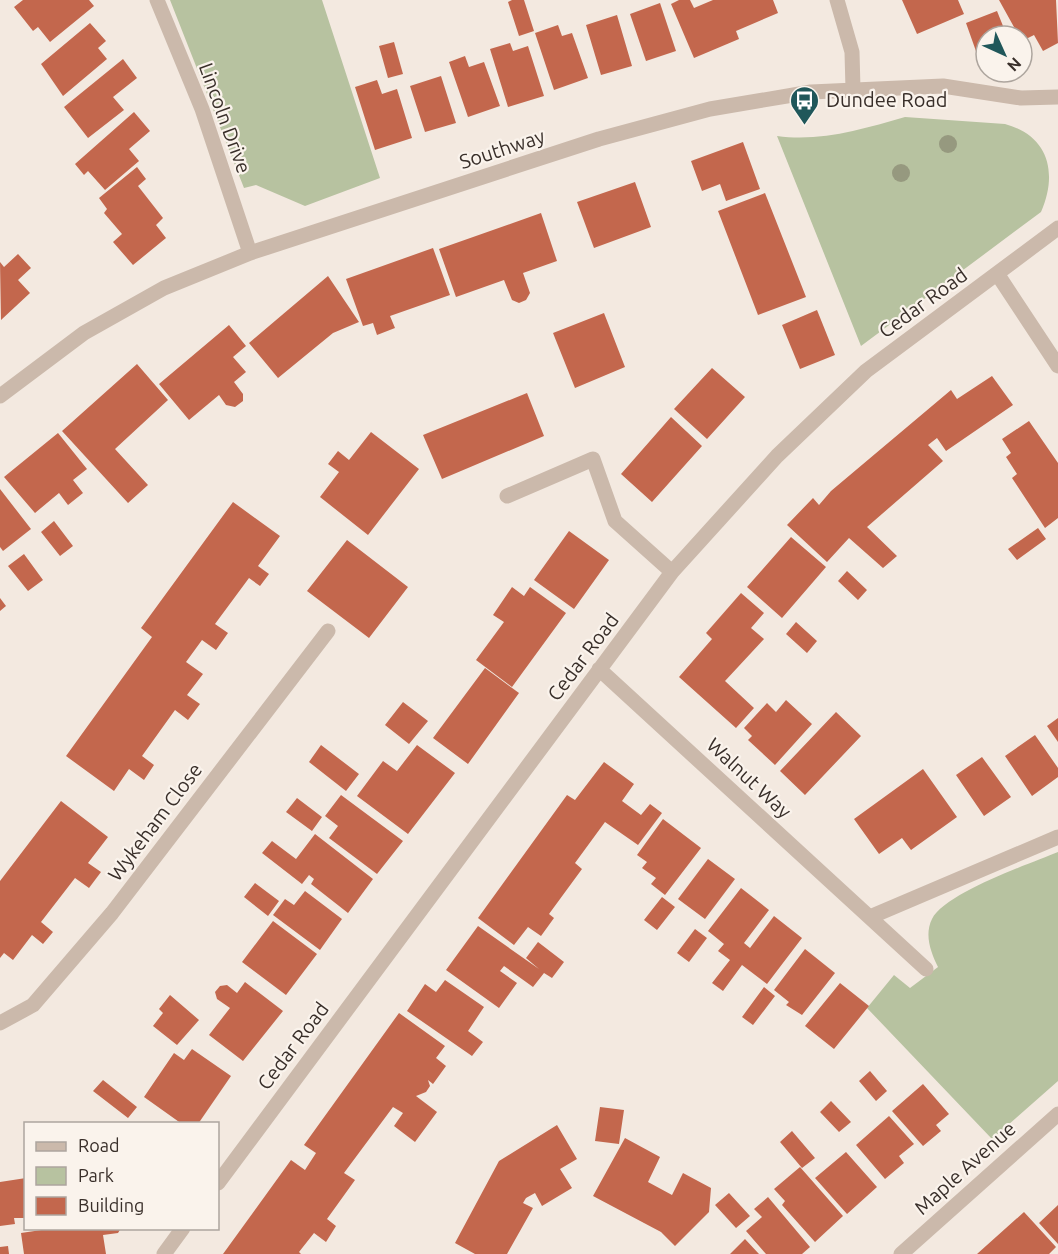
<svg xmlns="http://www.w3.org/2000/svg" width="1058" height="1254" viewBox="0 0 1058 1254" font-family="Ubuntu,sans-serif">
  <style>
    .green { fill: #b7c2a0 }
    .building { fill: #c3674d }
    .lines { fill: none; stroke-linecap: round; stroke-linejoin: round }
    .minor { stroke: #cbb9ab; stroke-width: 15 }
    .tree { fill: #96997f }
    .labels { text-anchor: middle; stroke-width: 4.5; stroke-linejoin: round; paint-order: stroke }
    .poi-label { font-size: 20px; fill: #392f2a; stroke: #faf3ec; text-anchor: start }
    .street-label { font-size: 20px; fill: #392f2a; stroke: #faf3ec }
  </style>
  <rect width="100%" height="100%" fill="#f3e9e0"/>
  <!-- green -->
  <path class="green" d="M 170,0 L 322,0 L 380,178 L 305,206 L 256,185 L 244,188 Z
    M 905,117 L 1005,124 C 1049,136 1058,173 1041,212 L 861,346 L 777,136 C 821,142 863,129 905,117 Z
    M 1058,852 L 1058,1081 L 992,1139 L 867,1008 L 894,975 L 910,988 L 938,967 C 931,953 924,935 932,919 C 945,893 1029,864 1058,852 Z"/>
  <!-- building -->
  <path class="building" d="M 23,0 L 89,0 L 94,6 L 50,42 L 38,27 L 33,31 L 14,7 Z
    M 512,0 L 524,0 L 534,31 L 519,36 L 508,2 Z
    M 679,0 L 690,0 L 694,8 L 713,0 L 773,0 L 778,13 L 736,31 L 739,39 L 694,58 L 671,4 Z
    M 902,0 L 958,0 L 964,14 L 917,34 Z
    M 999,0 L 1056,0 L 1058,43 L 1043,51 L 1034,35 L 1022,41 L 1022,36 L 1019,36 Z
    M 660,3 L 676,51 L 646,61 L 630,14 Z
    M 997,11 L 1007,36 L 986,36 L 986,51 L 977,54 L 966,23 Z
    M 617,15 L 632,66 L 601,75 L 586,25 Z
    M 90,23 L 106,41 L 98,48 L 107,59 L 63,96 L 41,64 Z
    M 558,25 L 562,36 L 572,33 L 588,78 L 554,90 L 535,33 Z
    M 394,42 L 403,74 L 388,78 L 379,46 Z
    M 510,43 L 513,51 L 528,46 L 544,96 L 508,107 L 490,49 Z
    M 465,56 L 469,67 L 484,62 L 500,106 L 468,117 L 449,62 Z
    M 123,59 L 137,78 L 113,97 L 124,110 L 88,138 L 64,107 Z
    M 441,76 L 456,123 L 425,132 L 410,86 Z
    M 377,80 L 382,94 L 397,89 L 412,138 L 375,150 L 355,87 Z
    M 134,112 L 150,131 L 129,149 L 139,161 L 105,190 L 88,171 L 84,175 L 75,164 Z
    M 743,142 L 760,189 L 726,201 L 720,184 L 702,191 L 691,161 Z
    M 137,167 L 146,179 L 138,186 L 163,218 L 156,225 L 166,238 L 133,265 L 113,242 L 122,234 L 104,213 L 107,209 L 99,198 Z
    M 635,182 L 651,227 L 594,248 L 577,202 Z
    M 765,193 L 806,297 L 758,315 L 718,211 Z
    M 541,213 L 557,261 L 523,273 L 530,293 L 526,300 L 519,303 L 512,300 L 504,280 L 456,297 L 439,249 Z
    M 433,248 L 450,295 L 390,316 L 395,328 L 377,335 L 373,323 L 363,326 L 346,279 Z
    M 18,254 L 31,268 L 18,280 L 30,293 L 1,320 L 0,262 L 4,267 Z
    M 328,276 L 359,322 L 333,333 L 278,378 L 249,343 Z
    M 817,310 L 835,355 L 800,369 L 782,325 Z
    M 604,313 L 625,367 L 575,388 L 553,333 Z
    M 229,325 L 246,346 L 233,357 L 246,372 L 234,382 L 243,394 L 243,401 L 235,407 L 226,405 L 219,395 L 189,420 L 159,384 Z
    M 137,364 L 168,400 L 115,449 L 148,485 L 128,503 L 62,431 Z
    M 712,368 L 745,397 L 707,439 L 674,409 Z
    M 992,376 L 1013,405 L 946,451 L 937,438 L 928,445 L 943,461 L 867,527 L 897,556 L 883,568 L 849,538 L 827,562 L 787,525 L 813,498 L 819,505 L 831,491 L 951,390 L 957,399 Z
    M 527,393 L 544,436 L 442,479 L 423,435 Z
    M 671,417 L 702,446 L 652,502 L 621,474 Z
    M 1029,421 L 1058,463 L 1058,518 L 1045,528 L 1012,478 L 1017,474 L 1006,457 L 1011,453 L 1002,439 Z
    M 371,432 L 419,469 L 368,535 L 320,497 L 339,472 L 328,464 L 338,451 L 349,460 Z
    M 58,433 L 87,469 L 73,480 L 83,493 L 68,505 L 59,493 L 35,513 L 4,477 Z
    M 0,489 L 31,529 L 3,551 L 0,547 Z
    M 233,502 L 280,536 L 258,566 L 269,574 L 260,586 L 249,578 L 215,624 L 228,633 L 216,650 L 202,640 L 186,662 L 203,674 L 187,695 L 200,704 L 188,720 L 175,710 L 142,756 L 154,765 L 144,780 L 129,769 L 114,791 L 66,756 L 152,637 L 141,628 Z
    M 54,521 L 73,546 L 60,556 L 41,532 Z
    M 1038,528 L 1046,539 L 1017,560 L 1008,549 Z
    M 569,531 L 609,560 L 574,609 L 534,580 Z
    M 791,537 L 826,567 L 782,618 L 747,587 Z
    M 347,540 L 408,587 L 369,638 L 307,591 Z
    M 24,554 L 43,580 L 28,591 L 8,566 Z
    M 847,571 L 867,590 L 858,600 L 838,581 Z
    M 512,587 L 524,596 L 530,587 L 566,613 L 512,687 L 476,660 L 504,622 L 493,615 Z
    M 741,593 L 764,613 L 751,628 L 764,639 L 725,681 L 754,708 L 736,728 L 679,677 L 712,639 L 706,633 Z
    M 0,598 L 6,606 L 0,611 Z
    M 796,622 L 817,641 L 807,653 L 786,634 Z
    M 485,668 L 519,693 L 468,764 L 433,738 Z
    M 786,700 L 812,724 L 775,765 L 748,740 L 752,736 L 744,728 L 767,703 L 776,712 Z
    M 403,702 L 428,721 L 409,744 L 385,725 Z
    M 836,712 L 861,736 L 805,795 L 780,771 Z
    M 1058,718 L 1058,742 L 1047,726 Z
    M 1035,735 L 1058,768 L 1058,777 L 1032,796 L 1005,756 Z
    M 321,745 L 359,774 L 346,791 L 309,762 Z
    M 417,745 L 455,773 L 408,834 L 357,796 L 383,761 L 397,771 Z
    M 982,757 L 1011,797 L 984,816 L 956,775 Z
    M 604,762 L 634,784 L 622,801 L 641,815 L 650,804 L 662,813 L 638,845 L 605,822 L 575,863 L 582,869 L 549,914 L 554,918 L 541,936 L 528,927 L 514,945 L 478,918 L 567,795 L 575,800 Z
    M 923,769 L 957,817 L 911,850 L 902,838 L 879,854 L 854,819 Z
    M 341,795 L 403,841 L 377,874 L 329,838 L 338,826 L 325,816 Z
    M 297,798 L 322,817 L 312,831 L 286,812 Z
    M 61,801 L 108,837 L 88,863 L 101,872 L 89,888 L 75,878 L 41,922 L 53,932 L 43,944 L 32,935 L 13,960 L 4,953 L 0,958 L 0,881 Z
    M 663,819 L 701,848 L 665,895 L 651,884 L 656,878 L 642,868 L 647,862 L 637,855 Z
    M 315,834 L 373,879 L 348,913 L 311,884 L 314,879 L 309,875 L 302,884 L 262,853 L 272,841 L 296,859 Z
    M 708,859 L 735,879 L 705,919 L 678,899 Z
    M 255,883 L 279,901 L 268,916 L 244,897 Z
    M 741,888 L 769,910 L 744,943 L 750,948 L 774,916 L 802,938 L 767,984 L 742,965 L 723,991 L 712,983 L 730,960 L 718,951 L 724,944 L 708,931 Z
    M 305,891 L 342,919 L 320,950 L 273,915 L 285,899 L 294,905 Z
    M 662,897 L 675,907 L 657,930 L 644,920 Z
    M 273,921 L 317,954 L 286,995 L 242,962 Z
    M 478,926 L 539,969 L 526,958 L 538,942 L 564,962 L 552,978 L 544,973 L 533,987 L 504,966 L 500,971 L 517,983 L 499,1008 L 446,970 Z
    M 695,929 L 707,938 L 689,962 L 677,953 Z
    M 805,949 L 835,973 L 802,1015 L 786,1005 L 789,1002 L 774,990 Z
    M 445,980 L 484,1007 L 468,1031 L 483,1042 L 472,1056 L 407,1011 L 425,984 L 436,992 Z
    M 245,982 L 283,1011 L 243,1061 L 209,1035 L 230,1008 L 217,999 L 215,992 L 220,986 L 227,985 L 237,993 Z
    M 840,983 L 869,1006 L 834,1049 L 805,1026 Z
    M 764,987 L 775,996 L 753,1025 L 742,1017 Z
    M 170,995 L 199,1020 L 177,1045 L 153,1026 L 163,1013 L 159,1009 Z
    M 399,1013 L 445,1046 L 436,1058 L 446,1066 L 433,1084 L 428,1080 L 430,1086 L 426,1092 L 416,1096 L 437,1112 L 415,1142 L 394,1126 L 403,1113 L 393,1107 L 344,1173 L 355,1180 L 327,1219 L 336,1226 L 326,1242 L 314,1233 L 299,1252 L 301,1254 L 223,1254 L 291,1160 L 305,1170 L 316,1153 L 304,1145 Z
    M 192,1049 L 231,1076 L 198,1124 L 182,1124 L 144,1097 L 174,1053 L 184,1060 Z
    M 870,1071 L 887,1091 L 876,1101 L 859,1081 Z
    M 103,1080 L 137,1107 L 128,1118 L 93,1091 Z
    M 923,1084 L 949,1114 L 936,1125 L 941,1131 L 923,1146 L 892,1111 Z
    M 831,1101 L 851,1122 L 839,1132 L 820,1112 Z
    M 600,1107 L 624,1110 L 619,1144 L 595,1141 Z
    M 889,1116 L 914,1144 L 899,1156 L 904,1163 L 885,1179 L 856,1145 Z
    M 557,1125 L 577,1159 L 560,1169 L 572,1188 L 542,1206 L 535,1193 L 526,1198 L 523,1203 L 533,1208 L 507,1254 L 475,1254 L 455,1243 L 499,1161 Z
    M 792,1131 L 815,1158 L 802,1168 L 780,1142 Z
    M 625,1138 L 660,1157 L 648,1182 L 672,1195 L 683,1173 L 711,1188 L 709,1212 L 675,1246 L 661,1232 L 593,1196 Z
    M 846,1152 L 877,1187 L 847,1214 L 815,1178 Z
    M 800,1167 L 843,1216 L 815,1242 L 782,1205 L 785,1201 L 774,1189 Z
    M 26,1178 L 26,1218 L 14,1218 L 15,1224 L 0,1226 L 0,1182 Z
    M 729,1193 L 750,1216 L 736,1228 L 715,1205 Z
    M 768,1197 L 810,1247 L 802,1254 L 766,1254 L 746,1231 L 762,1217 L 754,1209 Z
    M 1058,1205 L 1058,1244 L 1039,1223 Z
    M 1024,1212 L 1056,1247 L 1049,1254 L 977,1254 Z
    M 55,1228 L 121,1228 L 118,1233 L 103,1235 L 106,1254 L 24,1254 L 21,1233 Z
    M 745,1239 L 759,1254 L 730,1254 Z
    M 8,1246 L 9,1254 L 0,1254 L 0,1247 Z"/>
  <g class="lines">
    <!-- minor -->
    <path class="minor" d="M 157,0 L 202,109 L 250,253
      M 837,0 L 852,52 L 853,89
      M 998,275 L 1058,366
      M 0,396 L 84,333 L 164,288 L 250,253 L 599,139 L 710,109 L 811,92 L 943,86 L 1021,98 L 1058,97
      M 507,496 L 593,459 L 615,521 L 672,572
      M 599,669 L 926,969
      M 870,917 L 1058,837
      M 0,1023 L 33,1005 L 112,913 L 328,631
      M 218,1183 L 672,572 L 777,456 L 866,371 L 1058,228
      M 164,1254 L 183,1228
      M 901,1254 L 1058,1114"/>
  </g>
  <!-- trees -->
  <g class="tree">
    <circle cx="948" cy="144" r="9"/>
    <circle cx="901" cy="173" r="9"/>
  </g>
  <!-- icons -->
  <defs>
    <symbol id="bus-pin" viewBox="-11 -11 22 30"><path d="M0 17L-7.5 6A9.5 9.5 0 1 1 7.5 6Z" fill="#20575a" stroke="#faf3ec"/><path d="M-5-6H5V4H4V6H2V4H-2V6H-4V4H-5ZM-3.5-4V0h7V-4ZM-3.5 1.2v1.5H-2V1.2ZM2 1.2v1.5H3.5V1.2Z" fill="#fff"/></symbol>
  </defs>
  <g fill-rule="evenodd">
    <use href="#bus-pin" x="788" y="84" width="33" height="45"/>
  </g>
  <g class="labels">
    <!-- poi labels -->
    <g class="poi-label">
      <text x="826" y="107">Dundee Road</text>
    </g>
    <!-- street labels -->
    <g class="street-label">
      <text transform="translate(225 118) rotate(70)" y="7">Lincoln Drive</text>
      <text transform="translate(502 149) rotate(-18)" y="7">Southway</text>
      <text transform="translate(923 303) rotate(-36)" y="7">Cedar Road</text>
      <text transform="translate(583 657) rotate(-53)" y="7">Cedar Road</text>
      <text transform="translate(749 778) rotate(43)" y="7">Walnut Way</text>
      <text transform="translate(155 822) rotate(-53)" y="7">Wykeham Close</text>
      <text transform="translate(293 1046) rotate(-53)" y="7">Cedar Road</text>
      <text transform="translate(965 1168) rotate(-42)" y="7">Maple Avenue</text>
    </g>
  </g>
  <!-- legend -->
  <rect x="24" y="1122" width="195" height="108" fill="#faf3ec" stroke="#ada59e" stroke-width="1.5"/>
  <rect x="36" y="1142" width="30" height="9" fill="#cbb9ab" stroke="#ada59e" stroke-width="1.5"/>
  <text x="78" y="1152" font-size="18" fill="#392f2a">Road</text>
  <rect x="36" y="1167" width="30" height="18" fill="#b7c2a0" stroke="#ada59e" stroke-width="1.5"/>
  <text x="78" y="1182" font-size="18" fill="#392f2a">Park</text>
  <rect x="36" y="1197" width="30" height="18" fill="#c3674d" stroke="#ada59e" stroke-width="1.5"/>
  <text x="78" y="1212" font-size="18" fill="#392f2a">Building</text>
  <!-- north arrow -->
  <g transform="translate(1004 54) rotate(135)"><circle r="28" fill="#faf3ec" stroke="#ada59e" stroke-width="1.5"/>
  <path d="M0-4.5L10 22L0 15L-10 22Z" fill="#20575a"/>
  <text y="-9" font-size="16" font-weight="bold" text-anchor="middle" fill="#392f2a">N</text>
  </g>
</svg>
